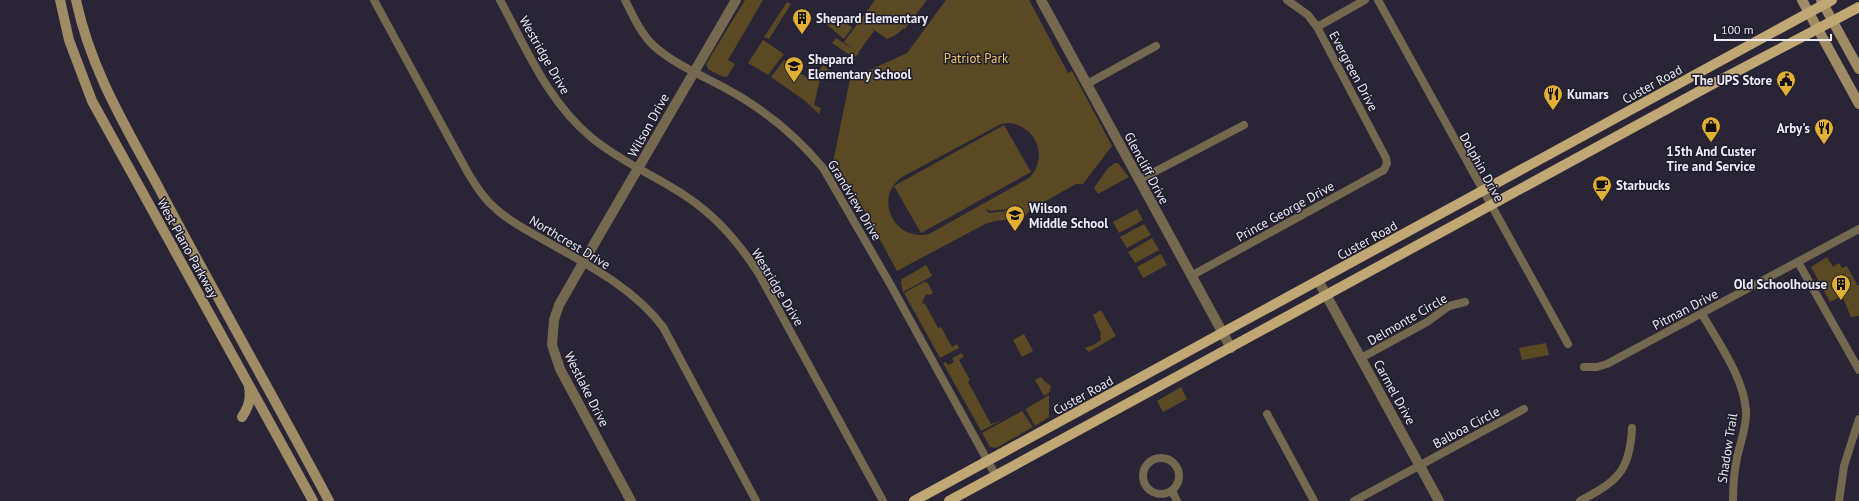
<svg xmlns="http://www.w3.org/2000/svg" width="1859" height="501" viewBox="0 0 1859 501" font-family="'PT Sans',sans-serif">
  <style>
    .green { fill: #5a4923; fill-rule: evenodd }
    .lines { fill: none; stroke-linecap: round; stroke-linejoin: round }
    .minor { stroke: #74684f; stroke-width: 8 }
    .tertiary { stroke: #74684f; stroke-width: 10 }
    .secondary { stroke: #9f8c64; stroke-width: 10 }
    .primary { stroke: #c0a773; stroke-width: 10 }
    .labels { text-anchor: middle; stroke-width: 3; stroke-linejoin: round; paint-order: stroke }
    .poi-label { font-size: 13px; font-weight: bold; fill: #ecebf6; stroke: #1f1c2b; text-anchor: start }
    .street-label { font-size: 13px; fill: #ecebf6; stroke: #1f1c2b }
    .park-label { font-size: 13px; fill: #f0c86e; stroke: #1f1c2b }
  </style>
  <rect width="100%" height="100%" fill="#292536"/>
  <!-- green -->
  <path class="green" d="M 745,0 L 763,0 L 728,60 L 735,64 L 727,77 L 721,76 L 708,69 L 706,64 Z
    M 875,0 L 927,0 L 905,29 L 904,28 L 896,35 L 887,39 L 871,28 L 874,31 L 858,53 L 859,54 L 853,57 L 832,43 L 836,38 L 856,51 L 844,42 Z
    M 946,0 L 1029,0 L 1068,73 L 1072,71 L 1112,146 L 1083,184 L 1076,184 L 1030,210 L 1024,217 L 1021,216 L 1018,208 L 990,211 L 987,209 L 986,210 L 989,213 L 1017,210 L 1019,216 L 1018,219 L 995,221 L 985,224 L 897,271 L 854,192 L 833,162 L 850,79 L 907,53 ZM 1009,123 C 1037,126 1049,158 1029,178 L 929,234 C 893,242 872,195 904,176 L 1001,124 Z
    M 787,2 L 791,4 L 769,39 L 764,37 Z
    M 829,20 L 838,28 L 844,20 L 852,28 L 844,39 L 826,24 Z
    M 763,40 L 784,54 L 768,75 L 748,63 Z
    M 784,60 L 811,81 L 823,65 L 829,70 L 828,73 L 821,75 L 814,105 L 821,108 L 819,114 L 804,100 L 771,77 Z
    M 1004,125 L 1031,172 L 921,233 L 894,186 Z
    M 1115,163 L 1118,163 L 1129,177 L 1098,194 L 1094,188 L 1108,168 Z
    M 1137,209 L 1143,220 L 1119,233 L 1113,222 Z
    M 1144,224 L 1151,235 L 1127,248 L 1120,237 Z
    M 1152,238 L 1159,250 L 1135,263 L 1128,252 Z
    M 1161,254 L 1167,265 L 1143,278 L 1137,267 Z
    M 1827,257 L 1833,267 L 1839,263 L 1842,268 L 1847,266 L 1858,286 L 1859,285 L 1859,316 L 1851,317 L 1842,296 L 1830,302 L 1811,267 Z
    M 926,265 L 932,276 L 903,292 L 901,282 L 902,279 Z
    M 924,282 L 928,283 L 933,293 L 930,295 L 926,294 L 922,303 L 925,304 L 938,328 L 941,327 L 952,347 L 957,344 L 959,348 L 940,358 L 904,293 Z
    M 1101,310 L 1116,336 L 1089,352 L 1085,348 L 1093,345 L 1101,340 L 1100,336 L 1101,334 L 1093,315 Z
    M 1024,334 L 1033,351 L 1022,357 L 1013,340 Z
    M 1546,343 L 1549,355 L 1522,360 L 1519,348 Z
    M 962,353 L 964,357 L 959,360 L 970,380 L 968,382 L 991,424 L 1002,420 L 981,431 L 943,363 L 946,362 L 948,365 L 954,362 L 952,358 Z
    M 1041,377 L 1044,381 L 1051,386 L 1049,393 L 1044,396 L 1035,380 Z
    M 1181,387 L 1187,399 L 1163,412 L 1157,401 Z
    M 1049,395 L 1049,417 L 1035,426 L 1026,410 L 1027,408 Z
    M 1022,411 L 1033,427 L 996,448 L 990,447 L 982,433 Z"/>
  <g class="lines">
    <!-- minor -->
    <path class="minor" d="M 374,0 L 468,173 C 476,186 484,199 496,209 C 508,220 523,228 537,236 C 582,262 631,285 663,327 L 756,501
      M 500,0 C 526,48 548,102 592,138 C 621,162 656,176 687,197 C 717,217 740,244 759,274 L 883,501
      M 625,0 C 633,16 641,34 654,46 C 674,64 701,75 725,88 C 762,108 796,135 823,168 L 889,282 L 996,476
      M 1378,0 L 1568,344
      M 1317,27 L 1365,0
      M 1087,84 L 1156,46
      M 1139,180 L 1244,125
      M 1798,262 L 1859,370
      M 1191,276 L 1384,170 L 1387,163 L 1386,158 L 1317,27 L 1308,15 L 1287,0
      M 1702,314 C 1718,342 1744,378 1746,411 C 1747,427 1740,443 1737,458 C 1734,472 1733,487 1733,501
      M 1361,358 L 1427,322 L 1449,306 L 1465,302
      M 1584,367 L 1597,367 L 1607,364 L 1859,229
      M 1267,414 L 1314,501
      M1143 476a18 18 0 1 1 36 0a18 18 0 1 1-36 0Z
      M 1172,491 L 1177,501
      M 1354,501 L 1524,409
      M 1580,501 C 1617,481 1630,472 1632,428
      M 1839,501 L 1844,466 L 1859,419"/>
    <!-- tertiary -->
    <path class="tertiary" d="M 1041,0 L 1231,348
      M 1319,282 L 1439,501
      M 631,501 L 560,369 L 552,345 L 554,320 L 559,305 L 583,263 L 736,0"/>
    <!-- secondary -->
    <path class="secondary" d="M 60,0 L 69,40 L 92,101 L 313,501
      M 76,0 C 91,71 126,127 160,190 C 215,295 274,397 329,501
      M 1802,0 L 1859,104
      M 1821,0 L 1859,69
      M 242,417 C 249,406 251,399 249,386"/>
    <!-- primary -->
    <path class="primary" d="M 914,501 L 1832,0
      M 949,501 L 1709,86 L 1859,7"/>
  </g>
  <!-- icons -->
  <defs>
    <symbol id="building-pin" viewBox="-11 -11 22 30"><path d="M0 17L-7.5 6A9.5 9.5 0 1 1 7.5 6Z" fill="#e1af34" stroke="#1f1c2b"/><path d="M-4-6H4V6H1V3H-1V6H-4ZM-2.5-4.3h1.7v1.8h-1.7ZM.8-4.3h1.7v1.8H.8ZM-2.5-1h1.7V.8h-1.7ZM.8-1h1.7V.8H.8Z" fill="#111"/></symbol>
    <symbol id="school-pin" viewBox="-11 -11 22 30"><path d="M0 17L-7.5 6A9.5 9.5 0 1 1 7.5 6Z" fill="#e1af34" stroke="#1f1c2b"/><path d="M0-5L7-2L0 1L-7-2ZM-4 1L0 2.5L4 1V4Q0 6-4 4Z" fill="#111"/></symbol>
    <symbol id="civic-pin" viewBox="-11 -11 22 30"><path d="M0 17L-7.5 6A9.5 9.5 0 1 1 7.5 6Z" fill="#e1af34" stroke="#1f1c2b"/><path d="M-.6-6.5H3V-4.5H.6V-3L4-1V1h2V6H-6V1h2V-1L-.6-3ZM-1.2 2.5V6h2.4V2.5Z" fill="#111"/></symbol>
    <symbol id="restaurant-pin" viewBox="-11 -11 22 30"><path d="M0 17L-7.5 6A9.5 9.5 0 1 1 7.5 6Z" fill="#e1af34" stroke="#1f1c2b"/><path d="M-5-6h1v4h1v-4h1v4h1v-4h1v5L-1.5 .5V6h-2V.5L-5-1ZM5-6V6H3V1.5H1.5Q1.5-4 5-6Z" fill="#111"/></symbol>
    <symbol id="shop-pin" viewBox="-11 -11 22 30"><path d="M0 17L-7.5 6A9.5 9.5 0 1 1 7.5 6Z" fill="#e1af34" stroke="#1f1c2b"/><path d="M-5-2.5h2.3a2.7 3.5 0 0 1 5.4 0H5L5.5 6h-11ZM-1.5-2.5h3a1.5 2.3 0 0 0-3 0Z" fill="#111"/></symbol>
    <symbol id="cafe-pin" viewBox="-11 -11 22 30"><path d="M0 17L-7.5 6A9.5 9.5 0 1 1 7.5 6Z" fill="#e1af34" stroke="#1f1c2b"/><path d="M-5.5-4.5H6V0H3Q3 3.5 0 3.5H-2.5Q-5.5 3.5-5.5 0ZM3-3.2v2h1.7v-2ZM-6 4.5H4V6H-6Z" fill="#111"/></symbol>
  </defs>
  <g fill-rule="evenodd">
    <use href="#building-pin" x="791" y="7" width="22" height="30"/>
    <use href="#school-pin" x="783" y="55" width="22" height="30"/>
    <use href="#civic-pin" x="1775" y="69" width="22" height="30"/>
    <use href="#restaurant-pin" x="1542" y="83" width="22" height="30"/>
    <use href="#shop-pin" x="1700" y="115" width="22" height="30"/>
    <use href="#restaurant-pin" x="1813" y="117" width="22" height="30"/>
    <use href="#cafe-pin" x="1591" y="174" width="22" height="30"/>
    <use href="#school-pin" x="1004" y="204" width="22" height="30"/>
    <use href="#building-pin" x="1830" y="273" width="22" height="30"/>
  </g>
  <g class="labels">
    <!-- poi labels -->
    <g class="poi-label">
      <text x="816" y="23">Shepard Elementary</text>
      <text x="808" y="64">Shepard<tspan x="808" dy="15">Elementary School</tspan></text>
      <text x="1772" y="85" text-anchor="end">The UPS Store</text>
      <text x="1567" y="99">Kumars</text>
      <text x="1810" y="133" text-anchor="end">Arby's</text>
      <text x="1711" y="156" text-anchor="middle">15th And Custer<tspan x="1711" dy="15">Tire and Service</tspan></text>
      <text x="1616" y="190">Starbucks</text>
      <text x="1029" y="213">Wilson<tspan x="1029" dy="15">Middle School</tspan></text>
      <text x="1827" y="289" text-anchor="end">Old Schoolhouse</text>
    </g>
    <!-- street labels -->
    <g class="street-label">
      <text transform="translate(545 55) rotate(60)" y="5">Westridge Drive</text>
      <text transform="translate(1354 71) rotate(62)" y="5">Evergreen Drive</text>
      <text transform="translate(1652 84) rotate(-29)" y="5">Custer Road</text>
      <text transform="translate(648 125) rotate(-61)" y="5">Wilson Drive</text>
      <text transform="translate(1482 167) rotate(61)" y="5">Dolphin Drive</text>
      <text transform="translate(1147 168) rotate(62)" y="5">Glencliff Drive</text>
      <text transform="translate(855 200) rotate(59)" y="5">Grandview Drive</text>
      <text transform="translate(1285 211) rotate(-29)" y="5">Prince George Drive</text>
      <text transform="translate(1367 240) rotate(-29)" y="5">Custer Road</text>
      <text transform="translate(570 242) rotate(31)" y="5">Northcrest Drive</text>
      <text transform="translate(188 248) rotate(61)" y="5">West Plano Parkway</text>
      <text transform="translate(778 287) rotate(59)" y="5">Westridge Drive</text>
      <text transform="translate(1685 309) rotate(-28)" y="5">Pitman Drive</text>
      <text transform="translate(1407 319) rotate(-30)" y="5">Delmonte Circle</text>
      <text transform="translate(587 389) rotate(63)" y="5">Westlake Drive</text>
      <text transform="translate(1395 392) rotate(61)" y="5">Carmel Drive</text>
      <text transform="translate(1083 395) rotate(-29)" y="5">Custer Road</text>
      <text transform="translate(1466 427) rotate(-28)" y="5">Balboa Circle</text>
      <text transform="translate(1727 448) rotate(-81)" y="5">Shadow Trail</text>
    </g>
    <!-- park labels -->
    <g class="park-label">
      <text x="976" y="63">Patriot Park</text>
    </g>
  </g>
  <!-- scale -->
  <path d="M1715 34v6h116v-6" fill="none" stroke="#ecebf6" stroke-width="2"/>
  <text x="1721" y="34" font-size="12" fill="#ecebf6" stroke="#1f1c2b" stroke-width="3" paint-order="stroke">100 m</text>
</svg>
